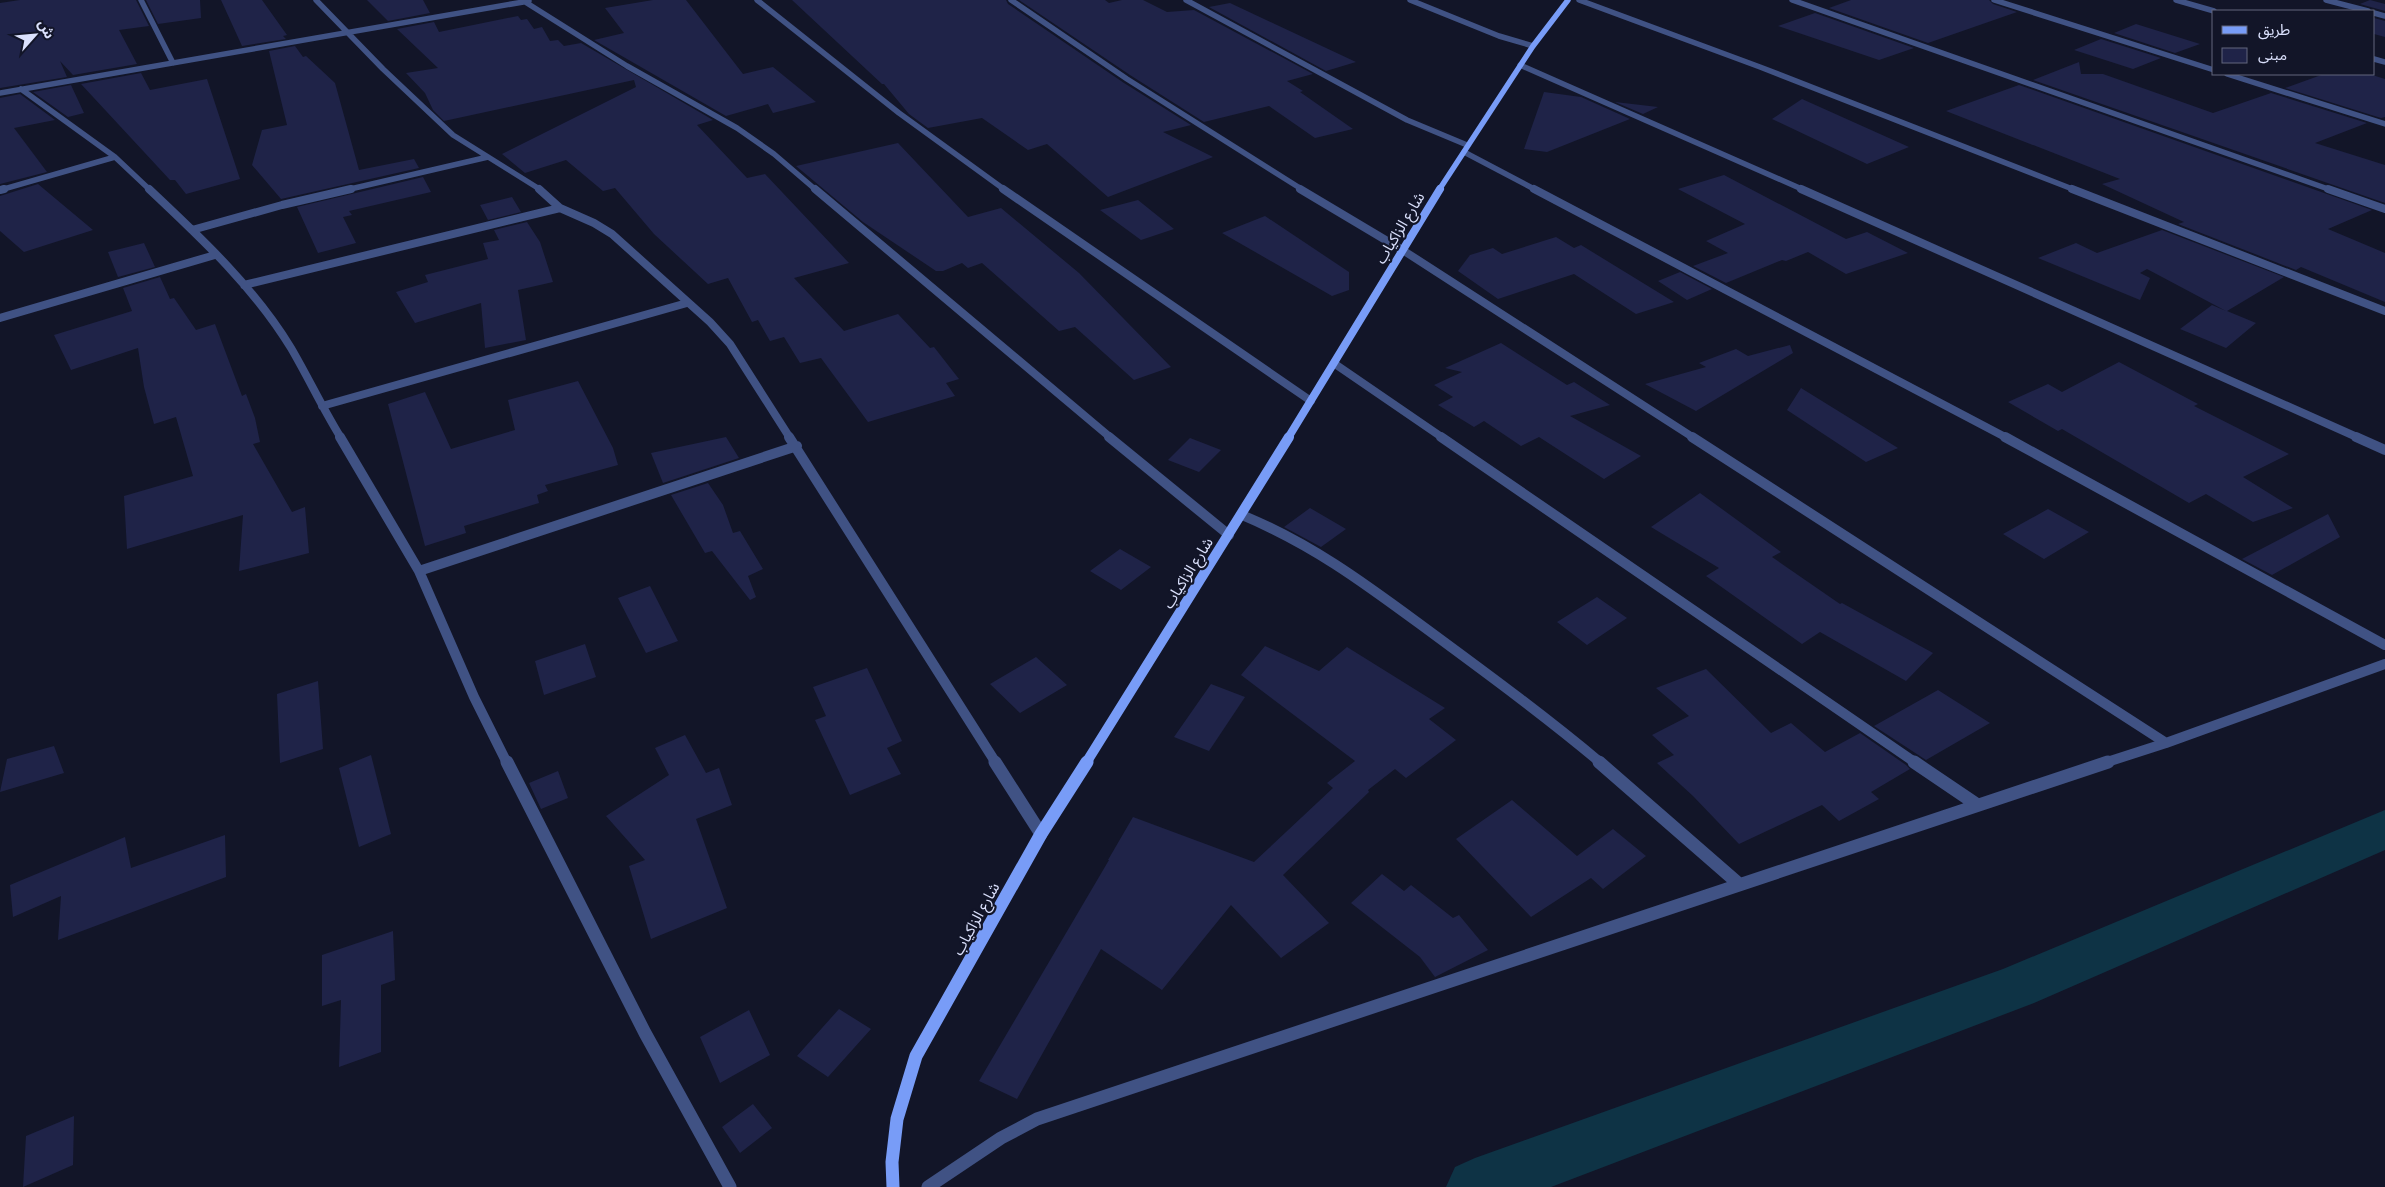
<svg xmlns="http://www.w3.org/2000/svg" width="2385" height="1187" viewBox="0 0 2385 1187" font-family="'Archivo Narrow','Noto Sans Arabic',sans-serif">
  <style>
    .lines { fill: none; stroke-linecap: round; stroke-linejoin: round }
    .canal { fill: #0e3345; fill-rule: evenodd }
    .building { fill: #1f2348 }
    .street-far3 { stroke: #405284; stroke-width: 5.5 }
    .street-far2 { stroke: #405284; stroke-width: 8 }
    .street-far1 { stroke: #405284; stroke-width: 10 }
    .street { stroke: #405284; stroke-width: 13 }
    .secondary-far3 { stroke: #789cf7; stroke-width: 5.5 }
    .secondary-far2 { stroke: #789cf7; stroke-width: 8 }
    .secondary-far1 { stroke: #789cf7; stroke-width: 10 }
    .secondary { stroke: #789cf7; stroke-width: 13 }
    .labels { text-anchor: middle; stroke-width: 4.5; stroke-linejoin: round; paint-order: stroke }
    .street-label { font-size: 15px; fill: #dbe1fd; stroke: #121528 }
  </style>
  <rect width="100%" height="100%" fill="#121528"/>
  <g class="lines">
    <!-- canal -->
    <path class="canal" d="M 2385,810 L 2385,850 L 2034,1003 L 1551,1187 L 1446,1187 L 1455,1167 L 1475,1158 L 2003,969 Z"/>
  </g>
  <!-- building -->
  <path class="building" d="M 20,0 L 136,0 L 149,26 L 119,30 L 137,64 L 73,75 L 60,61 L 67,77 L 0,88 L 0,3 Z
    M 146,0 L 200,0 L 201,18 L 158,24 Z
    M 221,0 L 262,0 L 287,35 L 283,36 L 286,39 L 242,46 Z
    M 367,0 L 423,0 L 430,13 L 388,21 Z
    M 653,0 L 686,0 L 743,74 L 773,67 L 816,102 L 773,113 L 768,104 L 726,116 L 594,40 L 624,33 L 605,8 Z
    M 792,0 L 1006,0 L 1008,4 L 1124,83 L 1191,125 L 1163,132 L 1213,157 L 1108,197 L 1047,144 L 1028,150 L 982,118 L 928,128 L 909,114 L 884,84 L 882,84 Z
    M 1019,0 L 1105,0 L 1109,3 L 1122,0 L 1143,0 L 1167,12 L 1194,10 L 1313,74 L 1287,81 L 1303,91 L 1300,92 L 1353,129 L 1315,138 L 1269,106 L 1204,122 L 1130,75 Z
    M 1851,0 L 1989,0 L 1993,4 L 2017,12 L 1928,43 L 1829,8 Z
    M 2370,0 L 2385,4 L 2385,11 L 2360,4 Z
    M 1230,3 L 1356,62 L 1326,71 L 1209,7 Z
    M 1815,13 L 1914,48 L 1879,60 L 1778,26 Z
    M 518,16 L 521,20 L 527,19 L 534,29 L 542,27 L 550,41 L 558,40 L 564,46 L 581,43 L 713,120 L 697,125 L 747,178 L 765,174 L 849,263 L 794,278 L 844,331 L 898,314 L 930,348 L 934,347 L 959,379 L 946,383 L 955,396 L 868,422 L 821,358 L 800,363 L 784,337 L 770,341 L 758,320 L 752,322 L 728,278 L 708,284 L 654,234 L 615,188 L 603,191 L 566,160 L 525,173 L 502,154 L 636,87 L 634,80 L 444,121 L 433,110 L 425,93 L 406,73 L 438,68 L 397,29 L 434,22 L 439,32 Z
    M 2374,18 L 2385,21 L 2385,37 L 2374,34 Z
    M 2136,24 L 2200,44 L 2175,53 L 2114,33 Z
    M 2101,39 L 2161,58 L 2133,69 L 2074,50 Z
    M 295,46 L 303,57 L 306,56 L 335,83 L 359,170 L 414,159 L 419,168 L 281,199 L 252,165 L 262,130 L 287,125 L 269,51 Z
    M 2079,62 L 2081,74 L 2103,74 L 2213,113 L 2271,93 L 2367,123 L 2315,143 L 2385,165 L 2385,203 L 2033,80 Z
    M 141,73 L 150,90 L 207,79 L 240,179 L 186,194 L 175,180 L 170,180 L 81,84 Z
    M 2324,74 L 2369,74 L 2385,79 L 2385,117 L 2381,118 L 2285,88 Z
    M 71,85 L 84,113 L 68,117 L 33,92 Z
    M 2019,85 L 2372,210 L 2328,229 L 2385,253 L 2385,302 L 2301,267 L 2296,270 L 2178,224 L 2184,222 L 2102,184 L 2120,179 L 1946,111 Z
    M 1544,92 L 1581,97 L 1630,119 L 1547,152 L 1524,149 Z
    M 20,94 L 55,120 L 14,128 L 47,172 L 0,184 L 0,98 Z
    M 1802,99 L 1909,147 L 1867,164 L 1772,119 Z
    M 1615,102 L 1658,107 L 1643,114 Z
    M 898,143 L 968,217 L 1001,208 L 1079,273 L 1171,367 L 1134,380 L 1075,327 L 1059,331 L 982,263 L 968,268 L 962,263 L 943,271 L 936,271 L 863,222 L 796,166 Z
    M 1724,175 L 1846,239 L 1867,232 L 1908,253 L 1846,274 L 1808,252 L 1786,261 L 1782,260 L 1726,283 L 1693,266 L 1728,253 L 1706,241 L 1745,224 L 1678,189 Z
    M 423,177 L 431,192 L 349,211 L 352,215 L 343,217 L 356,243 L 318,253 L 297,207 Z
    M 38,184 L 93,230 L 24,252 L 0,231 L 0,196 Z
    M 512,197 L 521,212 L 488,220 L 480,205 Z
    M 1138,200 L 1174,229 L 1141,240 L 1100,210 Z
    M 1265,216 L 1349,272 L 1349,290 L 1332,296 L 1222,233 Z
    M 527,222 L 540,242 L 553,282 L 518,290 L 526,340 L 485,348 L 481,303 L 415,323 L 396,292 L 428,282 L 425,275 L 488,259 L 483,243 L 499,240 L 494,230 Z
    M 2162,230 L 2284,277 L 2227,311 L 2256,323 L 2226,348 L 2180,329 L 2212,305 L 2226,311 L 2147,269 L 2140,273 L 2150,278 L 2140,300 L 2038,258 L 2076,243 L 2097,253 Z
    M 1556,237 L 1574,248 L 1581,245 L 1674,302 L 1636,314 L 1574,274 L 1498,299 L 1458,271 L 1470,255 L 1493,248 L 1502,254 Z
    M 144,243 L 155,267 L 118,277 L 108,252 Z
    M 1680,272 L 1712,289 L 1687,300 L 1658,281 Z
    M 160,277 L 170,299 L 174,298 L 196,330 L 215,324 L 242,396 L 246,394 L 255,418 L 260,442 L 253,444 L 292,512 L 305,507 L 309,553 L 239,571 L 243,515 L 127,549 L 124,496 L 193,476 L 176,417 L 154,424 L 144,387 L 138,348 L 71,370 L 54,335 L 132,311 L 123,288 Z
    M 1501,343 L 1567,385 L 1574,382 L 1610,405 L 1570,416 L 1641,456 L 1604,479 L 1539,437 L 1521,446 L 1484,421 L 1474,427 L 1438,405 L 1453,397 L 1434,385 L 1462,372 L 1445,368 Z
    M 1790,345 L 1793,353 L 1696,411 L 1645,384 L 1706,367 L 1699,363 L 1736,349 L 1748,356 Z
    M 2119,362 L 2198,404 L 2194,406 L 2289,454 L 2243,477 L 2293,508 L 2253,522 L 2206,494 L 2189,503 L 2062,429 L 2058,431 L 2008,402 L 2048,384 L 2062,392 Z
    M 578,381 L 613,448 L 618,465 L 545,485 L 548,491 L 537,495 L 539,503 L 464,526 L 466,533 L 425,546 L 388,404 L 425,392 L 451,449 L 515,430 L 508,400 Z
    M 1801,388 L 1898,448 L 1866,462 L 1787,410 Z
    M 726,437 L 739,458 L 663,483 L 651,453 Z
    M 1190,438 L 1221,450 L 1199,472 L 1168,460 Z
    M 708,483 L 723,505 L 733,533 L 740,531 L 763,569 L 748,576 L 756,597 L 750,600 L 712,551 L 705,553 L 671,495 Z
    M 1700,493 L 1781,552 L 1772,557 L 1840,604 L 1842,603 L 1933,653 L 1906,681 L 1820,632 L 1802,644 L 1706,576 L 1719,568 L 1651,527 Z
    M 1310,508 L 1346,529 L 1321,547 L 1284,527 Z
    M 2048,509 L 2089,532 L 2044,559 L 2003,534 Z
    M 2328,514 L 2340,537 L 2272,575 L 2242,559 Z
    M 1120,549 L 1151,567 L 1121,590 L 1090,571 Z
    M 650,586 L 678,641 L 646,653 L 618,598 Z
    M 1597,597 L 1627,618 L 1587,645 L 1557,622 Z
    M 585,644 L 596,677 L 544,695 L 535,661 Z
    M 1265,646 L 1319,671 L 1347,647 L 1445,708 L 1429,719 L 1456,740 L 1406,778 L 1395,769 L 1368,790 L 1369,792 L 1283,875 L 1329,923 L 1281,958 L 1231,905 L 1162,990 L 1101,949 L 1017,1099 L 979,1081 L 1109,860 L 1108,860 L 1133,817 L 1254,862 L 1333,788 L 1327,783 L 1355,761 L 1241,675 Z
    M 1036,657 L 1067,685 L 1020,713 L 990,684 Z
    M 867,668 L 902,741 L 887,748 L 901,774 L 850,795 L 815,720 L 826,716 L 813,687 Z
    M 1706,669 L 1771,733 L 1791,723 L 1825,752 L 1860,733 L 1906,765 L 1910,769 L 1871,792 L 1879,799 L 1839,821 L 1822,805 L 1739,844 L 1693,796 L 1657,763 L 1674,755 L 1652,735 L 1689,716 L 1656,688 Z
    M 318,681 L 323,749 L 280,763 L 277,694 Z
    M 1211,684 L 1245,697 L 1209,751 L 1174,737 Z
    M 1938,690 L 1990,723 L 1926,760 L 1874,726 Z
    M 685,735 L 706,773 L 719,768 L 732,805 L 696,819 L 727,908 L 651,939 L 629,866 L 645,860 L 606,816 L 669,775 L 655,748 Z
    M 54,746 L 64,773 L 0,792 L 7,759 Z
    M 371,755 L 391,834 L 359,847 L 339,768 Z
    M 558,771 L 568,798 L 541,809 L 529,783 Z
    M 1512,800 L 1577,856 L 1613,829 L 1646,856 L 1603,889 L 1591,878 L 1531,917 L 1456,839 Z
    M 225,835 L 226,877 L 58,940 L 61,896 L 13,917 L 10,885 L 125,837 L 131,868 Z
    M 1382,874 L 1404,891 L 1411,885 L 1453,918 L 1459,915 L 1488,950 L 1435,977 L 1420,957 L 1351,903 Z
    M 393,931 L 395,980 L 381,985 L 381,1052 L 339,1067 L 341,1000 L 322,1006 L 322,955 Z
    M 839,1009 L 871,1029 L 828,1077 L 797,1056 Z
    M 749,1010 L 770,1055 L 720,1083 L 700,1037 Z
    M 753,1104 L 772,1128 L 740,1153 L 722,1127 Z
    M 74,1116 L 73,1165 L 23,1187 L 26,1136 Z"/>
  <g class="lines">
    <!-- street-far3 -->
    <path class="street-far3" d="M 141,0 L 173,63
      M 316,0 L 383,69 L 453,135 L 541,190
      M 522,0 L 627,66 L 737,128 L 774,154 L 816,190
      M 757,0 L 899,113 L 1005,190
      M 1011,0 L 1127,79 L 1303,190
      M 1186,0 L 1407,120 L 1467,145
      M 1410,0 L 1499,36 L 1533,46
      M 1579,0 L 1760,67 L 2075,190
      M 1792,0 L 2331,190
      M 1994,0 L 2214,70
      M 2176,0 L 2214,11
      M 2326,0 L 2368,11
      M 2374,13 L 2385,16
      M 2374,59 L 2385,62
      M 1520,65 L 1804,190
      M 2227,74 L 2385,124
      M 21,89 L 115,157 L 150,190
      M 0,93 L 529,1
      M 1464,152 L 1536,190
      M 0,190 L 115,157
      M 346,190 L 488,157"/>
    <!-- street-far2 -->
    <path class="street-far2" d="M 149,189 C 200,237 254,287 291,348 C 308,377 323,409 341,438
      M 539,189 L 560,208 L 594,223 L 612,234 L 710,322 L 730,344 L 790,438
      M 815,189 L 1111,438
      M 1003,189 L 1311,401
      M 1300,189 L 1404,251 L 1694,438
      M 1534,189 L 2007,438
      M 1801,189 L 2359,438
      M 2072,189 L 2385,311
      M 2328,189 L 2385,209
      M 0,190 L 4,189
      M 192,230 L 282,205 L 351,189
      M 244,285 L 560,208
      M 0,318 L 215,255
      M 1335,364 L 1443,438
      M 322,406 L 687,303"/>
    <!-- street-far1 -->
    <path class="street-far1" d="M 340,437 L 419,571 L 474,697 L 507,763
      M 789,437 L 996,763
      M 1109,437 L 1229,535
      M 1441,437 L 1916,763
      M 1692,437 L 2166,743
      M 2005,437 L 2385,645
      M 2356,437 L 2385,450
      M 1242,515 C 1316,546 1368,586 1432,633 C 1489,675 1546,717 1601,763
      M 419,571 L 797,446
      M 2104,763 L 2166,743 L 2385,664"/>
    <!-- street -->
    <path class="street" d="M 507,762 L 645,1033 L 730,1187
      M 995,762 L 1041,834
      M 1599,762 L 1739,884
      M 1914,762 L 1976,804
      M 928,1187 L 1001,1138 L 1037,1119 L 2108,762"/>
    <!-- secondary-far3 -->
    <path class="secondary-far3" d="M 1439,190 L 1533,46 L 1568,0"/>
    <!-- secondary-far2 -->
    <path class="secondary-far2" d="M 1288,438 L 1440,189"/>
    <!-- secondary-far1 -->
    <path class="secondary-far1" d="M 1086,763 L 1289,437"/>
    <!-- secondary -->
    <path class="secondary" d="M 893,1187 L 892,1162 L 897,1119 L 916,1056 L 1041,834 L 1087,762"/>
  </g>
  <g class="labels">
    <!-- street labels -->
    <g class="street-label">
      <text transform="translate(1400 228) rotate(-59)" y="5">شارع الزاكياب</text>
      <text transform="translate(1188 573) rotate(-58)" y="5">شارع الزاكياب</text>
      <text transform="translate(976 919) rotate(-61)" y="5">شارع الزاكياب</text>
    </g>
  </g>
  <!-- legend -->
  <rect x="2212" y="10" width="162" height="65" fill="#121528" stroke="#62677d"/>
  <rect x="2222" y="26" width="25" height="8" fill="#789cf7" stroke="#62677d"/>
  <text x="2258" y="35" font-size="15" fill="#dbe1fd">طريق</text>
  <rect x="2222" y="48" width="25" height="15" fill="#1f2348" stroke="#62677d"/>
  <text x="2258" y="60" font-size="15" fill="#dbe1fd">مبنى</text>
  <!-- north arrow -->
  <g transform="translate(35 35) rotate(63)" stroke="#121528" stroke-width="4" paint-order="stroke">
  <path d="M0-4L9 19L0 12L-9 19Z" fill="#dbe1fd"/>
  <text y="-8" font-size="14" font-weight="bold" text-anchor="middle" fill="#dbe1fd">ش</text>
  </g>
</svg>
